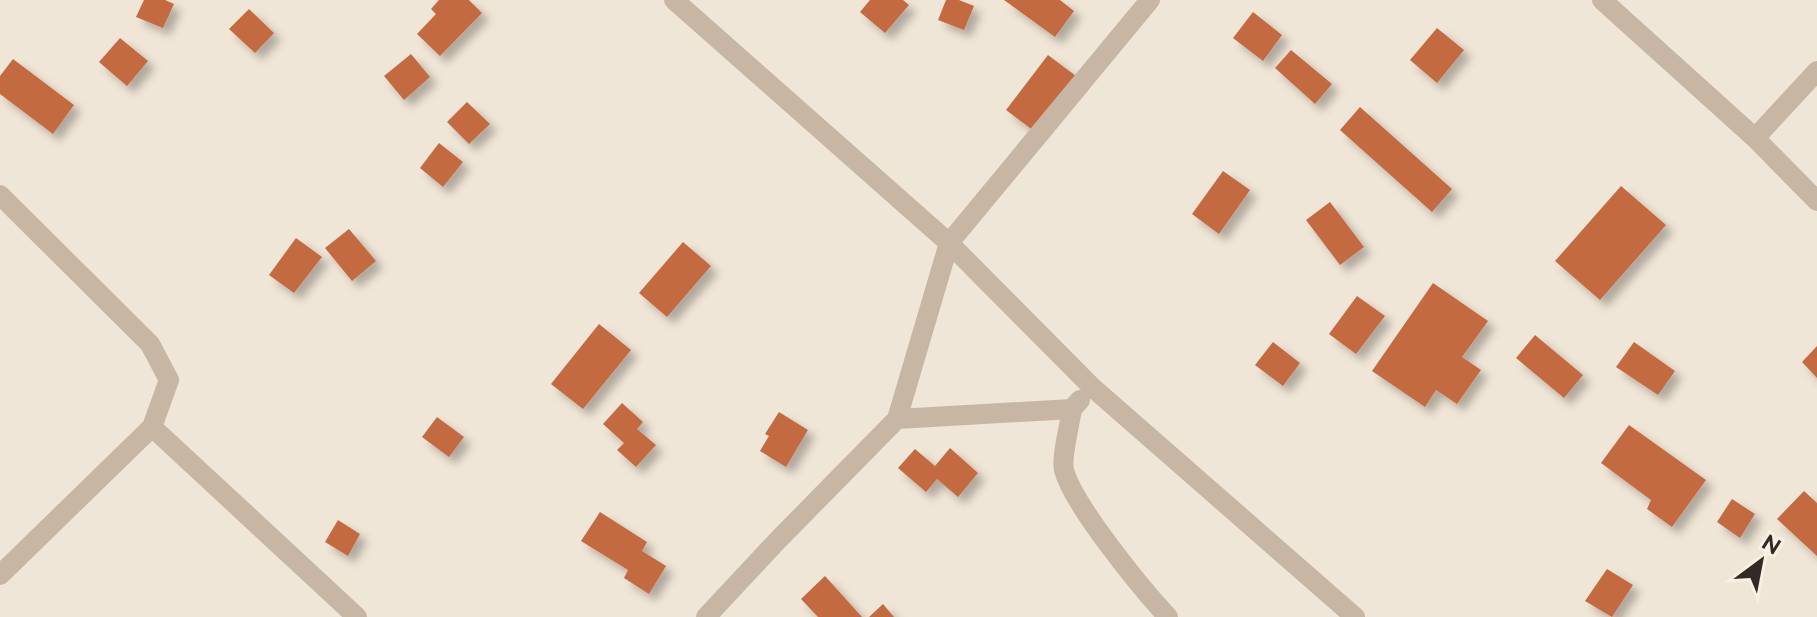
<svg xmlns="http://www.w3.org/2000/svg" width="1817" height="617" viewBox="0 0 1817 617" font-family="Raleway,sans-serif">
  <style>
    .building { fill: #c36a41; filter: url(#shadow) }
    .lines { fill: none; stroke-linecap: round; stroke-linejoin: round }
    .minor { stroke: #c7b6a3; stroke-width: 20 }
  </style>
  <defs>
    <filter id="shadow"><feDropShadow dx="7" dy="7" stdDeviation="4" flood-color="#0004"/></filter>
  </defs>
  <rect width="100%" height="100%" fill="#f0e6d7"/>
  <!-- building -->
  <path class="building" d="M 144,0 L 165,0 L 174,4 L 163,28 L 136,17 Z
    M 439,0 L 469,0 L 482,13 L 440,56 L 417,34 L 436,14 L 431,9 Z
    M 870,0 L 903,0 L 909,5 L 885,33 L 860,12 Z
    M 946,0 L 959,0 L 974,6 L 964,30 L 938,20 Z
    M 1004,0 L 1060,0 L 1074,11 L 1055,37 Z
    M 249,9 L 274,33 L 255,53 L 229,29 Z
    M 1253,12 L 1282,35 L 1263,61 L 1233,38 Z
    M 1437,28 L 1464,50 L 1437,83 L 1410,60 Z
    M 120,38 L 148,61 L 127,86 L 99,62 Z
    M 1291,50 L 1332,84 L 1315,104 L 1275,68 Z
    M 411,54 L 430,77 L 404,100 L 384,76 Z
    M 1048,55 L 1076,76 L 1034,131 L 1006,110 Z
    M 13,59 L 74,105 L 53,134 L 0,94 L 0,76 Z
    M 467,102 L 490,124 L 469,144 L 447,122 Z
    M 1360,107 L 1452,189 L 1432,212 L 1340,130 Z
    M 439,143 L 463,162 L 443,187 L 420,168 Z
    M 1223,171 L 1250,190 L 1219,234 L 1192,214 Z
    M 1621,186 L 1666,225 L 1600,300 L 1555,261 Z
    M 1330,202 L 1364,247 L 1340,265 L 1306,220 Z
    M 349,229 L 376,261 L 352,281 L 325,248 Z
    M 296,238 L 322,257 L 294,293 L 269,275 Z
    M 683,242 L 711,266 L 667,317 L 639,293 Z
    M 1433,283 L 1488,321 L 1462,357 L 1481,370 L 1457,404 L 1436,390 L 1425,407 L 1372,371 Z
    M 1357,296 L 1385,316 L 1356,354 L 1329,334 Z
    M 599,324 L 631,350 L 583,409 L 551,384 Z
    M 1535,335 L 1583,375 L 1564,398 L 1516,358 Z
    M 1273,342 L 1300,363 L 1283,386 L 1255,365 Z
    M 1634,342 L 1675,371 L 1658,395 L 1616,367 Z
    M 1817,346 L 1817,378 L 1802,362 Z
    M 622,403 L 643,422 L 637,429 L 656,445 L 636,467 L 617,450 L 624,443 L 603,424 Z
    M 779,412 L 808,430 L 786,467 L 760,451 L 769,436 L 765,434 Z
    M 437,417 L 464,437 L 449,457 L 422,437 Z
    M 1629,425 L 1706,480 L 1672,527 L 1647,509 L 1651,500 L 1601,463 Z
    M 950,448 L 978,473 L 958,497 L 937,479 L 926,492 L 898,468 L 915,449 L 935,466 Z
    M 1804,491 L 1817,503 L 1817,556 L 1777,519 Z
    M 1732,499 L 1755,514 L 1740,538 L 1717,522 Z
    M 600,512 L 647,542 L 642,551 L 666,566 L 649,594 L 624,578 L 628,570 L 581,541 Z
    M 338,520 L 360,534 L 348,556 L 325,542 Z
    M 1607,569 L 1633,585 L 1612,617 L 1585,601 Z
    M 825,576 L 862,617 L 818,617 L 801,599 Z
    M 883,604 L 894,617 L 869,617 Z"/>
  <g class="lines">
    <!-- minor -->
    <path class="minor" d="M 674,0 L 949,243 L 1092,387 L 1355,617
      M 1602,0 L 1755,138 L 1817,201
      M 1755,138 L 1817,71
      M 0,195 L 150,344 L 169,380 L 152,427 L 0,575
      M 1072,409 C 1070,424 1061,457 1064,470 C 1073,505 1142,589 1168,617
      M 897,419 L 1072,409 L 1080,400
      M 152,427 L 357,617
      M 706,617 L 778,540 L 897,419 L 949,243 L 1150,0"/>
  </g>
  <!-- north arrow -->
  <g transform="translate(1761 561) rotate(32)" stroke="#f8f0e3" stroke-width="6" paint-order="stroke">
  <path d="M0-6L14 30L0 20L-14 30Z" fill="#332a25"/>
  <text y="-12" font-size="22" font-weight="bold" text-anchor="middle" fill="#332a25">N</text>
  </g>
</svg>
